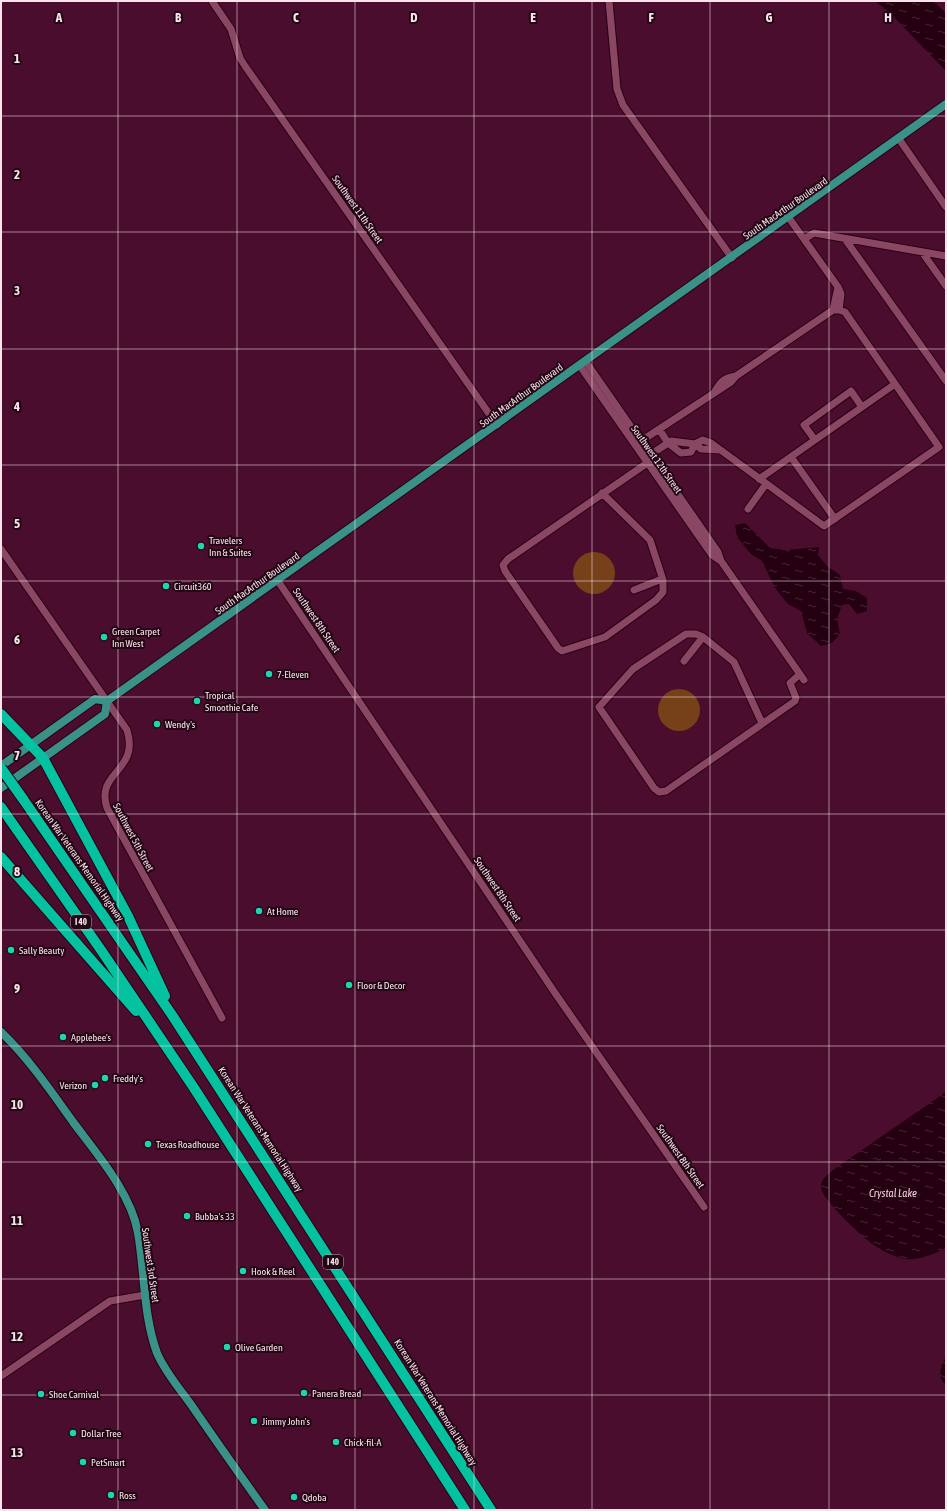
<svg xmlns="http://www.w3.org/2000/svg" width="947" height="1511" viewBox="0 0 947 1511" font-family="'Asap Condensed',sans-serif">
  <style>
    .grass { fill: #764119 }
    .water { fill: url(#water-ripples) }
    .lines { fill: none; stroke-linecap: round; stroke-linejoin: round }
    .minor-casing { stroke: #290014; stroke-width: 9 }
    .major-casing { stroke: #290014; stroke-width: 10 }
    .highway-casing { stroke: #290014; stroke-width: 12 }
    .minor { stroke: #8a4764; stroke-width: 7 }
    .major { stroke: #3a9188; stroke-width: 8 }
    .highway { stroke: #04c2a0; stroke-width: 10 }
    .highway-bridge-casing { stroke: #290014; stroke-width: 12; stroke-linecap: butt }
    .highway-bridge { stroke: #04c2a0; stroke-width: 10 }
    .grid { fill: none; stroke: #fbe3ec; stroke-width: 1; stroke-opacity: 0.55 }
    .poi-dot { fill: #1fd5b0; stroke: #220814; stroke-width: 1.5 }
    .labels { text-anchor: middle; stroke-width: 4; stroke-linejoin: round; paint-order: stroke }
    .shield { fill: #220814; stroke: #baa1ab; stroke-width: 1 }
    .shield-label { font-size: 9px; font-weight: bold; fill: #fbe3ec }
    .street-label { font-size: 10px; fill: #fbe3ec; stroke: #220814 }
    .poi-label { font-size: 10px; fill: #fbe3ec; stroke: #220814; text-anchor: start }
    .water-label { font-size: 11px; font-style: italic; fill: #fecbde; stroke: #220814 }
    .grid-label { font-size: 13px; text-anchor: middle; font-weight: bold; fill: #fbe3ec; stroke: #220814; stroke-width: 4; stroke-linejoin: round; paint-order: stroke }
  </style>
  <defs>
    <pattern id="water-ripples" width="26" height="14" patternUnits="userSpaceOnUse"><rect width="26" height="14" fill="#250011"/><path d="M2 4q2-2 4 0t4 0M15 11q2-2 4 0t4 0" fill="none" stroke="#462534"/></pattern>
  </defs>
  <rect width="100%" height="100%" fill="#4a0d2d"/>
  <!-- grass -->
  <path class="grass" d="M573 573a21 21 0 1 1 42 0a21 21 0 1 1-42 0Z
    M658 710a21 21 0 1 1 42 0a21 21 0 1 1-42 0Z"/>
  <!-- water -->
  <path class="water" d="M 875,1 L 933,1 L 946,13 L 946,71 L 890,13 Z
    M 745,523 L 770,548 L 786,550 L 819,547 L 818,555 L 827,566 L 840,575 L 843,589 L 856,591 L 867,598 L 867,611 L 857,614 L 849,604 L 842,605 L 837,619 L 840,634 L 832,643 L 821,646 L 807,633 L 801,611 L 788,604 L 775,588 L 762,561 L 751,554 L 737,537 L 735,525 Z
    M 946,1092 L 946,1248 C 934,1254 918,1261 905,1259 C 895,1257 885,1252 877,1247 C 865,1240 821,1199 821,1187 C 821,1179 827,1175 833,1170 Z
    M 946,1356 L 946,1385 C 936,1377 941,1366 946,1356 Z"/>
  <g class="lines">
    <defs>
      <path id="minor" d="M 212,1 L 231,29 L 240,58 L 245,66 L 497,425
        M 609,1 L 617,89 L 623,105 L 732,258
        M 899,139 L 946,207
        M 789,218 L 838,287 L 841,294 L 839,310
        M 804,239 L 814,233 L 946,256
        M 845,239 L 946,381
        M 922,252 L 946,286
        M 833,310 L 838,287
        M 586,362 L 718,552 L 721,561 L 804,680
        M 580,366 L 712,555 L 721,561
        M 715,391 C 721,381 724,378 736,376
        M 815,440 L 804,425 L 851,391 L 862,407
        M 641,441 L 731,382 L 736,376 L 833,310 L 839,310 L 845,312 L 939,447 L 824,526 L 711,443 L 703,440 L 695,444 L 691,452 L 681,453 L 668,443 L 659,429
        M 647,457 L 671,441 L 695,444 L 701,449 L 720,450
        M 791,457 L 835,519
        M 759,479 L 895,384
        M 602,493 L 650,540 L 663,580 L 663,592 L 656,600 L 605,637 L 562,651 L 558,648 L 505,571 L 503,565 L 508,559 L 653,459
        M 748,509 L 766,484
        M 1,549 L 127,730 C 140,772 95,771 107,808 L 222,1018
        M 278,581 L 555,993 L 704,1207
        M 634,590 L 662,579
        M 684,661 L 703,637
        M 762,723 L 734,662 L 703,637 L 696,634 L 686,634 L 633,669 L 599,707 L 654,788 L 659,792 L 666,791 L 795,701 L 796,698 L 790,683 L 800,674
        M 1,1376 L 110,1301 L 145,1295"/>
      <path id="major" d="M 1,766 L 95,699 L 107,701
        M 1,788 L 105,714 L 107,701 L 946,104
        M 1,1032 C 29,1059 51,1091 73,1122 C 97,1154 131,1193 138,1233 C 145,1273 143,1315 157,1353 C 165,1372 180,1389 192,1406 C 216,1441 240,1475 265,1510"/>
      <path id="highway" d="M 1,714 L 43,758 L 128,916 L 165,996
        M 23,799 L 172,1015 L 491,1510
        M 1,807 L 101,950 L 194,1088 L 465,1510
        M 1,857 L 136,1011"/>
    </defs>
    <!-- minor casing -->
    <use href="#minor" class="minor-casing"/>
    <!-- major casing -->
    <use href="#major" class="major-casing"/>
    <!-- highway casing -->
    <use href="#highway" class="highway-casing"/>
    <!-- minor -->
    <use href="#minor" class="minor"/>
    <!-- major -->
    <use href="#major" class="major"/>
    <!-- highway -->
    <use href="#highway" class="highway"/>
    <defs>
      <path id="highway-bridge" d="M 1,768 L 23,799"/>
    </defs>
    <!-- highway-bridge casing -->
    <use href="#highway-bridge" class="highway-bridge-casing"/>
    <!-- highway-bridge -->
    <use href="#highway-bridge" class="highway-bridge"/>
  </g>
  <!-- grid -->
  <path class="grid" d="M 118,1 L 118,1510M 237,1 L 237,1510M 355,1 L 355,1510M 474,1 L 474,1510M 592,1 L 592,1510M 710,1 L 710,1510M 829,1 L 829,1510M 1,116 L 946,116M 1,232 L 946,232M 1,349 L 946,349M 1,465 L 946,465M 1,581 L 946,581M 1,697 L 946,697M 1,814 L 946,814M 1,930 L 946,930M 1,1046 L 946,1046M 1,1162 L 946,1162M 1,1279 L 946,1279M 1,1395 L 946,1395"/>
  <!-- markers -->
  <g class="poi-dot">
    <circle cx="201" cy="546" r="4"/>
    <circle cx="166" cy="586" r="4"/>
    <circle cx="104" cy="637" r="4"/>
    <circle cx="269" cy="674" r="4"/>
    <circle cx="197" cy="701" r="4"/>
    <circle cx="157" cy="724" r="4"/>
    <circle cx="259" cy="911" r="4"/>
    <circle cx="11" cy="950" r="4"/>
    <circle cx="349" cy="985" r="4"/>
    <circle cx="63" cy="1037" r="4"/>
    <circle cx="105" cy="1078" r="4"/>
    <circle cx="95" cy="1085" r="4"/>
    <circle cx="148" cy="1144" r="4"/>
    <circle cx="187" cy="1216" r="4"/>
    <circle cx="243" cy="1271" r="4"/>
    <circle cx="227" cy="1347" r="4"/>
    <circle cx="304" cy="1393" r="4"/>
    <circle cx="41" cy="1394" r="4"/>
    <circle cx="254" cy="1421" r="4"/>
    <circle cx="73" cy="1433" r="4"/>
    <circle cx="336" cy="1442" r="4"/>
    <circle cx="83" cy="1462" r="4"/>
    <circle cx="111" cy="1495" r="4"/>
    <circle cx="294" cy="1497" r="4"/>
  </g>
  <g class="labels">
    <!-- shield labels -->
    <g class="shield">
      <rect x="71" y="915" width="20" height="14" rx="3"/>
      <rect x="323" y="1255" width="20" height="14" rx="3"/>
    </g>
    <g class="shield-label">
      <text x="81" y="925">I 40</text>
      <text x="333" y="1265">I 40</text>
    </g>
    <!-- street labels -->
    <g class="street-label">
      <text transform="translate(785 208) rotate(-35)" y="4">South MacArthur Boulevard</text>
      <text transform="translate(358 209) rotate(55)" y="4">Southwest 11th Street</text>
      <text transform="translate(521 395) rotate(-36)" y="4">South MacArthur Boulevard</text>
      <text transform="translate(657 459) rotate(55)" y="4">Southwest 12th Street</text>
      <text transform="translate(257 583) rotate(-35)" y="4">South MacArthur Boulevard</text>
      <text transform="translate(317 620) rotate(56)" y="4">Southwest 8th Street</text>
      <text transform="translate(134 837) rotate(62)" y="4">Southwest 5th Street</text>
      <text transform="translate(80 860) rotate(55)" y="4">Korean War Veterans Memorial Highway</text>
      <text transform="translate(498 889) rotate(56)" y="4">Southwest 8th Street</text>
      <text transform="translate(261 1129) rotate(57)" y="4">Korean War Veterans Memorial Highway</text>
      <text transform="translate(681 1156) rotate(55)" y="4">Southwest 8th Street</text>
      <text transform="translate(151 1265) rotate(82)" y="4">Southwest 3rd Street</text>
      <text transform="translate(436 1402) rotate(58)" y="4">Korean War Veterans Memorial Highway</text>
    </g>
    <!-- poi labels -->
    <g class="poi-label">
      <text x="209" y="544">Travelers<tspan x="209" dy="12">Inn &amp; Suites</tspan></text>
      <text x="174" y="590">Circuit360</text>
      <text x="112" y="635">Green Carpet<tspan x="112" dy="12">Inn West</tspan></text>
      <text x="277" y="678">7-Eleven</text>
      <text x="205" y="699">Tropical<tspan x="205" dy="12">Smoothie Cafe</tspan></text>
      <text x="165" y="728">Wendy's</text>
      <text x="267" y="915">At Home</text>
      <text x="19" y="954">Sally Beauty</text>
      <text x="357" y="989">Floor &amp; Decor</text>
      <text x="71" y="1041">Applebee's</text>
      <text x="113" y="1082">Freddy's</text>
      <text x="87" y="1089" text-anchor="end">Verizon</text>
      <text x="156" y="1148">Texas Roadhouse</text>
      <text x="195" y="1220">Bubba's 33</text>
      <text x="251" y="1275">Hook &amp; Reel</text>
      <text x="235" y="1351">Olive Garden</text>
      <text x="312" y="1397">Panera Bread</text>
      <text x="49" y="1398">Shoe Carnival</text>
      <text x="262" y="1425">Jimmy John's</text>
      <text x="81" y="1437">Dollar Tree</text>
      <text x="344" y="1446">Chick-fil-A</text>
      <text x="91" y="1466">PetSmart</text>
      <text x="119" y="1499">Ross</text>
      <text x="302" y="1501">Qdoba</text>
    </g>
    <!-- water labels -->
    <g class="water-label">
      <text x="893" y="1197">Crystal Lake</text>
    </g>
  </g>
  <g class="grid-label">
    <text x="59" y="22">A</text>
    <text x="178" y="22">B</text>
    <text x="296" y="22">C</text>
    <text x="414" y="22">D</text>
    <text x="533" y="22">E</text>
    <text x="651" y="22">F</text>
    <text x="769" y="22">G</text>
    <text x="888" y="22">H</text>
    <text x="17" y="63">1</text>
    <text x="17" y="179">2</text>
    <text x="17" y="295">3</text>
    <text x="17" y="411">4</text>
    <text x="17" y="528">5</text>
    <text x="17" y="644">6</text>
    <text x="17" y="760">7</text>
    <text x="17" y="876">8</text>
    <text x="17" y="993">9</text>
    <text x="17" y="1109">10</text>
    <text x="17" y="1225">11</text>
    <text x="17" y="1341">12</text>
    <text x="17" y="1457">13</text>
  </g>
  <!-- border -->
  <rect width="947" height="1511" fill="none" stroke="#fbe3ec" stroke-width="4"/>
</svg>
